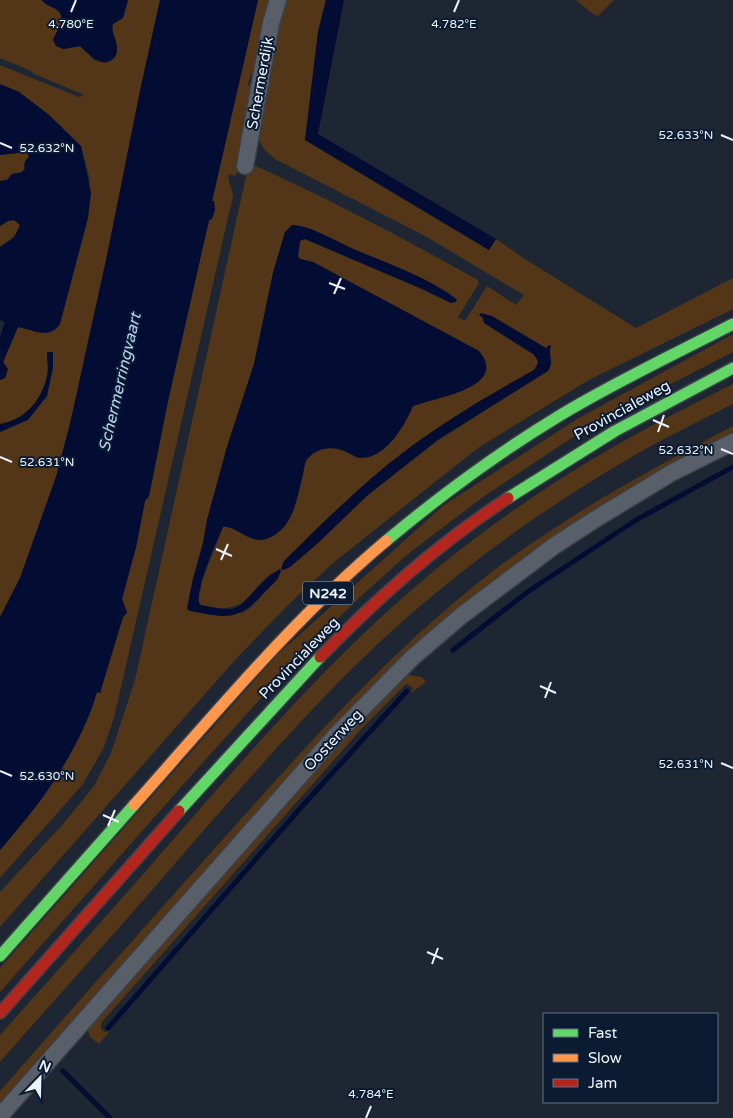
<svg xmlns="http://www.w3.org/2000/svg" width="733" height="1118" viewBox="0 0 733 1118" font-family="'Varela Round',sans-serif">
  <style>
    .green { fill: #523617; fill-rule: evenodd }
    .water { fill: #030c33 }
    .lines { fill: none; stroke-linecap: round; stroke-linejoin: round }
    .stream { stroke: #030c33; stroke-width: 5 }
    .street-casing { stroke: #3b414b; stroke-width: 19 }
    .fast-casing { stroke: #3b414b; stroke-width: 14 }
    .slow-casing { stroke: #3b414b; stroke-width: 14 }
    .jam-casing { stroke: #3b414b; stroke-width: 14 }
    .street { stroke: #585f69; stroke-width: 16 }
    .fast { stroke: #63d668; stroke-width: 11 }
    .slow { stroke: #ff974d; stroke-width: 11 }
    .jam { stroke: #b3261e; stroke-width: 11 }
    .ticks { fill: none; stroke: #ecf3fd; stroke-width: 2 }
    .labels { text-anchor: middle; stroke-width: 4; stroke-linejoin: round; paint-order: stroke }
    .shield { fill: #0b1b32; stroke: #a8b2c0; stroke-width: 1 }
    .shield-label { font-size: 14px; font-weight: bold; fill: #ecf3fd }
    .street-label { font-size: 15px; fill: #ecf3fd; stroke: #0b1b32 }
    .water-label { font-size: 16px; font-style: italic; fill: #b8d0f4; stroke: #0b1b32 }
    .ticks-label { font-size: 12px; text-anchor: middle; fill: #ecf3fd; stroke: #0b1b32; stroke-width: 4; stroke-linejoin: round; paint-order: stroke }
  </style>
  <rect width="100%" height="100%" fill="#1e2633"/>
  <!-- green -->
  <path class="green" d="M 0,0 L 42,0 C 46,5 50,6 56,9 C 68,17 57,30 53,40 L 64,49 L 80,46 L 95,61 L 116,40 L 111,30 L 113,23 L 123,18 L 128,0 L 160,0 L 140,91 L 108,251 L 70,424 L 56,477 L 20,578 L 0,617 L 0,432 L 7,429 L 47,396 L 53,352 L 47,353 C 47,360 49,369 47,376 C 42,401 25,420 0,424 L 0,380 L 5,378 L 3,362 L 18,327 L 47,333 L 56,329 L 90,180 L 81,146 L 19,92 L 0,84 L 0,65 L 79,97 L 84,95 L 34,74 L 31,71 L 0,58 Z
    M 258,0 L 274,0 L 258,67 L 250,76 L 248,85 L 252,86 C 249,104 245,165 235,176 L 229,174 C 227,183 233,188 233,196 L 114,718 L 103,749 L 83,784 L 0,878 L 0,850 L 42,799 L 61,770 L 90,714 L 97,692 L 99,693 L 123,617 L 127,613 L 122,599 L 136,547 L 145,501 L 149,496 L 168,401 L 209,220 L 212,218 L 214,201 L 212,202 Z
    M 281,0 L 326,0 L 318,32 L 305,140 L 489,250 L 496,239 L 525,259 L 636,328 L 733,278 L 733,309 L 587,381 L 478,448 L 333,563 L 286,607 L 236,659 L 0,927 L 0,892 L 63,824 L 94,786 L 111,753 L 135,680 L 249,163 C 328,198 403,238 478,280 L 479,283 L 458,317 L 465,321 L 487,286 L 516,305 L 524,295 L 425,236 L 275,159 C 265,151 260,146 257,133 ZM 285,232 L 317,233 L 444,290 L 457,299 L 451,303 L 422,289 L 305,239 L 301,239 L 300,241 L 298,256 L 300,259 L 313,262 L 479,351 L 425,402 L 413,406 L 403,426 L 357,458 C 342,449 326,443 312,455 C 310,457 307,459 306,461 C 304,465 304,471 303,476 C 297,500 293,529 266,539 C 249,545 237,525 223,527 L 203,578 L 198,601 C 202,607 208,608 215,608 C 254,611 249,584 276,572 L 278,578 L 250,608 L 243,613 L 187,610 L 193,579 L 203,543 L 207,520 L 227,447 L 254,364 L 273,273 Z
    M 576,0 L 614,0 L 598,16 L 593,14 Z
    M 27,152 L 29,157 L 22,173 L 12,174 L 7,180 L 0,181 L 0,155 Z
    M 14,220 L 20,225 C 15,239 10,238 0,247 L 0,226 L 8,221 Z
    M 733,334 L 733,352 L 607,417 L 576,435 L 483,497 L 408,554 L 360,597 L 291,665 L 197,769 L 0,992 L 0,968 L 278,654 L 444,505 L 577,419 Z
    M 733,384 L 733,404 C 702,420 670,435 640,452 C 562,497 488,548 419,607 C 338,676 268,757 198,837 C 133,913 66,987 0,1062 L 0,1035 C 64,963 128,892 191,819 C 262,738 333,657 415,587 C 481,530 555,479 631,437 C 665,418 699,401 733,384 Z
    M 733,426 L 733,434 L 685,459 L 392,668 L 360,698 L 295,769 L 0,1102 L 0,1091 C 77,1003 155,915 233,828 C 317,734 400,641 501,565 C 574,511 653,468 733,426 Z
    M 408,675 L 422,677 L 426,682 L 411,693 L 413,688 L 407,684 L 404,686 L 364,726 L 101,1023 L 101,1029 L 105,1032 L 110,1031 L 99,1044 L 90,1037 L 87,1028 L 363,714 L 404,676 Z"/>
  <!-- water -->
  <path class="water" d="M 42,0 L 128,0 L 123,18 L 113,24 C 111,33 116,38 117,47 C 117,52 117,55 114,58 C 101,71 89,53 80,46 L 63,49 L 56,46 L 53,40 C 57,30 68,17 56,9 C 50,6 46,5 42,0 Z
    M 160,0 L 258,0 L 212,201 L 214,201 L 215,210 L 212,219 L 209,220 L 168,401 L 149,496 L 145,501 L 136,547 L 122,599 L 127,613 L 123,617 L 100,693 L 97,692 C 79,752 41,803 0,850 L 0,617 L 20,578 L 56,477 L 70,424 L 108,251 L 140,91 Z
    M 326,0 L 344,0 L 318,134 L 496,239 L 489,250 L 305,140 L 318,32 Z
    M 0,84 L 19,92 L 48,114 L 81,146 L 91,193 L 88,218 L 60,324 C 49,340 34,330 18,327 L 3,362 L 8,369 L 5,378 L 0,380 L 0,337 L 5,322 L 0,320 L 0,247 L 14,238 L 20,225 L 14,220 L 8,221 L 0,226 L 0,181 L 7,180 L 12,174 L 22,172 L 25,169 C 23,163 25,160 29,157 L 27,152 L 0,155 Z
    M 292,225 C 309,225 334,240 349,247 C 383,262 429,277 457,300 L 456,302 L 451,303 L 422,289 L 305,239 L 300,241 L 298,256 L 300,259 L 313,262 L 479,351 C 510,388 433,398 413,406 C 405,425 386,458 362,458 C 356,458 351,453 345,451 C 333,445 316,448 307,459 C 304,463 304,472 302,477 C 296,501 293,530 266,539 C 249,544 236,525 223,527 C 217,540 193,593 200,605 L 223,609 L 232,609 L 240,606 L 270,575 L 280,569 L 281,571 C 280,573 279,576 278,578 C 274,584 266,590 262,595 C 236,623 224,617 190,611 L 187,608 L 193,579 L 203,543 L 207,520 L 227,447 L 254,364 L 273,273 L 285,232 Z
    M 481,313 L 492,316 L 546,348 L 549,345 L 551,346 C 547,355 555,360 548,371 L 438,440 L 368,495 L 317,544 L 290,567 L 283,570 L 281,569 L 284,561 C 317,528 351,495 387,465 C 433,428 483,398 534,370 L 538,363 L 537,359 L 533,354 L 484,323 L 483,318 L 479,315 Z
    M 47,352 L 53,352 L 53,368 L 47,396 L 28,420 L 0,432 L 0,424 C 25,420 42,400 47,376 C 49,369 47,360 47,352 Z"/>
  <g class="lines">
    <!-- stream -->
    <path class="stream" d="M 453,650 L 526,593 L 636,520 L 733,467
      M 108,1028 L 305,803 L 407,691
      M 63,1071 L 110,1118"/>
    <defs>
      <path id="street" d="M 245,166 L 271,23 L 278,0
        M 0,1116 L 336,735 L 413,657 L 461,616 L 554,546 L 594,520 L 673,472 L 733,442"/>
      <path id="fast" d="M 508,498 L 615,431 L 733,368
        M 386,541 C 441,495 498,453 559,416 C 615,382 675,354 733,324
        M 179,811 L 320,657
        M 0,956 L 134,805"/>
      <path id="slow" d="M 134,805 C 215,714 293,619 386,541"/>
      <path id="jam" d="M 320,657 C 377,598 439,543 508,498
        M 0,1013 L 179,811"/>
    </defs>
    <!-- street casing -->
    <use href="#street" class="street-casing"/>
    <!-- fast casing -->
    <use href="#fast" class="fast-casing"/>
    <!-- slow casing -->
    <use href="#slow" class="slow-casing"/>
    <!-- jam casing -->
    <use href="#jam" class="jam-casing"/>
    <!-- street -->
    <use href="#street" class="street"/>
    <!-- fast -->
    <use href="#fast" class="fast"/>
    <!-- slow -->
    <use href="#slow" class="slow"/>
    <!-- jam -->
    <use href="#jam" class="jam"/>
  </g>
  <!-- ticks -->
  <path class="ticks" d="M 71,12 L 76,0M 454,12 L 459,0M 721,135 L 733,140M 0,143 L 12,148M 329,283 L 345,289M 334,294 L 341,278M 653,420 L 669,427M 658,432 L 664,415M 721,449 L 733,454M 0,457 L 12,462M 216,549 L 232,556M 221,560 L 228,544M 540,686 L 556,693M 545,698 L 551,682M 721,763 L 733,768M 0,771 L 12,776M 103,815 L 119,822M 108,826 L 115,810M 427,952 L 443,959M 432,964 L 438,948M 366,1118 L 371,1106"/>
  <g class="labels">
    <!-- shield labels -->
    <rect class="shield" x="303" y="581.5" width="50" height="23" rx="4"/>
    <g class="shield-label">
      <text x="328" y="598">N242</text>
    </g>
    <!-- street labels -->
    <g class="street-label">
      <text transform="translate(260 83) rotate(-80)" y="5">Schermerdijk</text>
      <text transform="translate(622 410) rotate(-29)" y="5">Provincialeweg</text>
      <text transform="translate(299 658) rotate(-46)" y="5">Provincialeweg</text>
      <text transform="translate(333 740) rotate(-47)" y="5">Oosterweg</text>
    </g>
    <!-- water labels -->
    <g class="water-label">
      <text transform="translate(119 382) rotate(-77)" y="6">Schermerringvaart</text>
    </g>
  </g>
  <g class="ticks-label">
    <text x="71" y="28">4.780°E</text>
    <text x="454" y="28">4.782°E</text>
    <text x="686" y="139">52.633°N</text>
    <text x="47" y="152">52.632°N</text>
    <text x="686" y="454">52.632°N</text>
    <text x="47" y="466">52.631°N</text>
    <text x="686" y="768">52.631°N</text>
    <text x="47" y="780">52.630°N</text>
    <text x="371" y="1098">4.784°E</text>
  </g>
  <!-- legend -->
  <rect x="543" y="1013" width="175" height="90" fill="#0b1b32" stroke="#657183"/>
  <rect x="553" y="1029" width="25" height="8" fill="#63d668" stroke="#657183"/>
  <text x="588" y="1038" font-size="15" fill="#ecf3fd">Fast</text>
  <rect x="553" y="1054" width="25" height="8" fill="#ff974d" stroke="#657183"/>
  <text x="588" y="1063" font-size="15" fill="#ecf3fd">Slow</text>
  <rect x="553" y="1079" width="25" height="8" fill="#b3261e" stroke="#657183"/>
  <text x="588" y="1088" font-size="15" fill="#ecf3fd">Jam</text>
  <!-- north arrow -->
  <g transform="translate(40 1078) rotate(23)" stroke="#0b1b32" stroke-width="4" paint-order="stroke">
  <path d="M0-4L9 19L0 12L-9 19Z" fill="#ecf3fd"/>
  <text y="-8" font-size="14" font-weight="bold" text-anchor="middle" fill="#ecf3fd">N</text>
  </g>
</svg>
